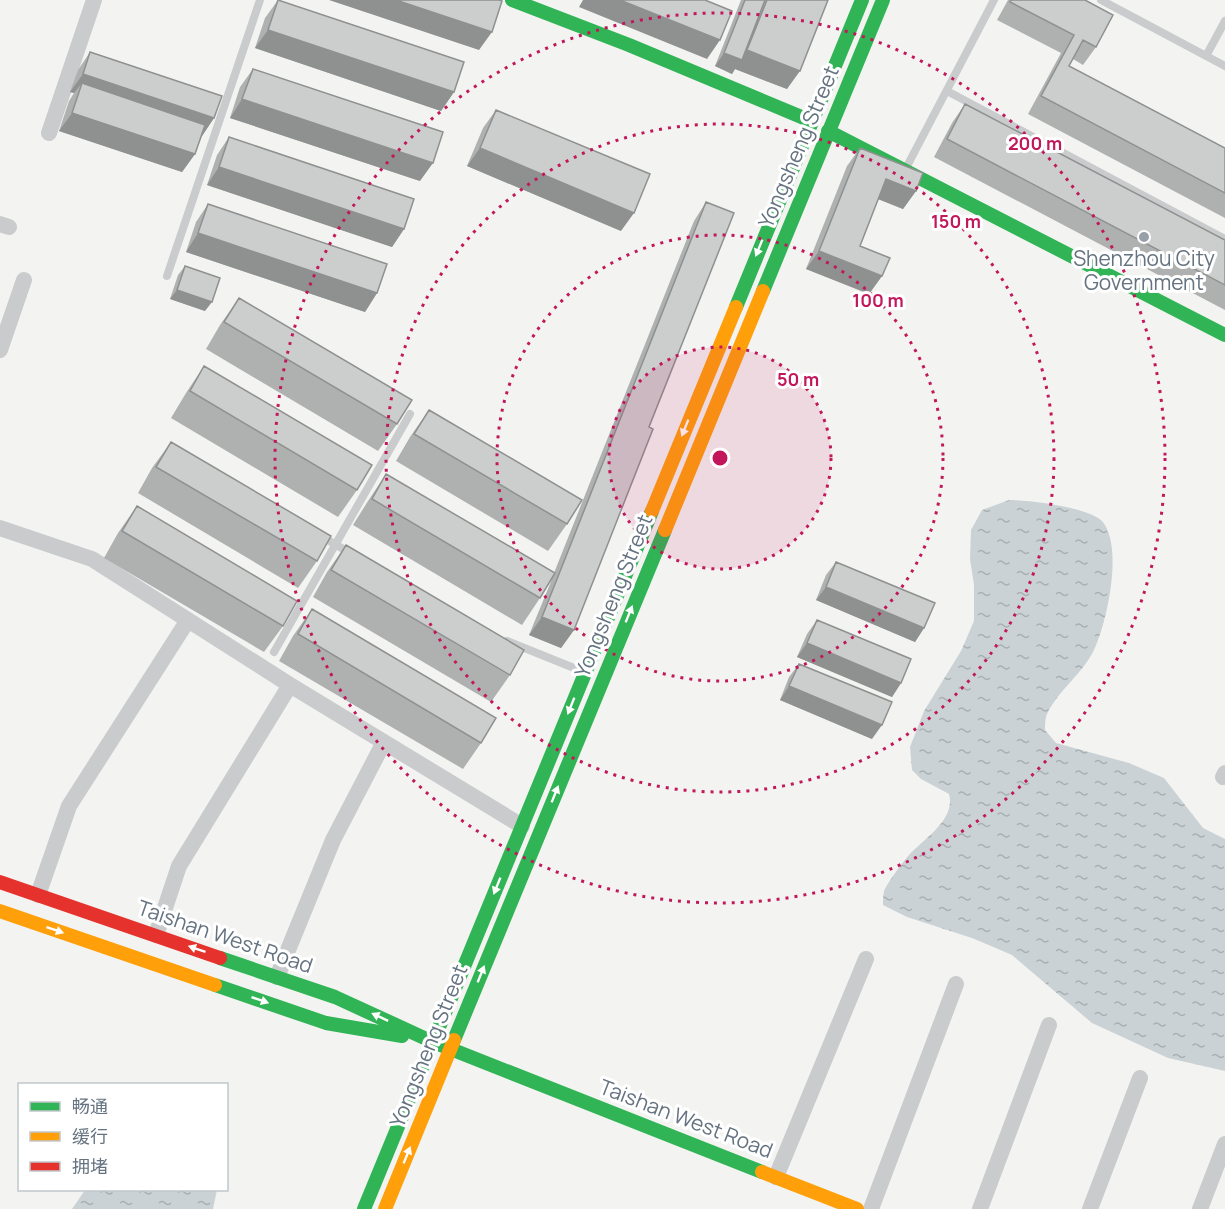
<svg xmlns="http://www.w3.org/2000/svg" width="1225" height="1209" viewBox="0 0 1225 1209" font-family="Manrope,'Noto Sans SC',sans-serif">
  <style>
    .water { fill: url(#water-ripples) }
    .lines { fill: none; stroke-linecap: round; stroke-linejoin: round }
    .lane { stroke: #c9cbcc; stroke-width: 8 }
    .street { stroke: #c9cbcc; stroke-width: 16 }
    .fast { stroke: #30b455; stroke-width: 14 }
    .slow { stroke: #ff9f0a; stroke-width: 14 }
    .jam { stroke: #e5322d; stroke-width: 14 }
    .wall { fill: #afb1b1 }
    .shaded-wall { fill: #8f9090 }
    .building { fill: #cccece; stroke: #8f9090; stroke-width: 1.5 }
    .oneway { fill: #fff }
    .ring { fill: none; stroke: #c2185b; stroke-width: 3; stroke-dasharray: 3 6 }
    .poi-dot { fill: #97a0a8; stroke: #fff; stroke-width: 2 }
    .labels { text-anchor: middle; stroke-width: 6; stroke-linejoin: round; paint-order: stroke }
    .street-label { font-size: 21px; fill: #657380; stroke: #fff }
    .poi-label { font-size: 21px; fill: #657380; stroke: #fff }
    .centre { fill: #c2185b; stroke: #fff; stroke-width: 3 }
    .ring-label { font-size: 18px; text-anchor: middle; font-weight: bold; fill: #c2185b; stroke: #fff; stroke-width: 6; stroke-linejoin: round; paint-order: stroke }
  </style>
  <defs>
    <pattern id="water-ripples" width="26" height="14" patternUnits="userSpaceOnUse" patternTransform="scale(1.5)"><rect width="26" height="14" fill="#cbd2d5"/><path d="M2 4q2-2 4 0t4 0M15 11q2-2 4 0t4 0" fill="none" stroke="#a8afb2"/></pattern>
  </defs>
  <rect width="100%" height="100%" fill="#f3f4f2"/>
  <!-- water -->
  <path class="water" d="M 1009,500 C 1029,500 1088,507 1102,521 C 1124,546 1107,622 1094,650 C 1083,673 1060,689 1048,712 C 1045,717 1045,725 1045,730 L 1056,743 L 1129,763 L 1164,778 L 1203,828 L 1225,839 L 1225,1071 L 1168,1058 L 1092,1023 L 1012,955 L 972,938 L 907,917 L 883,905 C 883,901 883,895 884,891 C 888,882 902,863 909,855 C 923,839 956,820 949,794 L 921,779 L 912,770 L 910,747 L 924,711 L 961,651 L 974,621 L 974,585 L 970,559 L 971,530 L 982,510 Z
    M 85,1190 L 217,1190 L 213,1209 L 72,1209 Z"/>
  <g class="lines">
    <!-- lane -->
    <path class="lane" d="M 1101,0 L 1225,66
      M 1206,56 L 1225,21
      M 947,91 L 1225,239
      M 905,170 L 994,0
      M 167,276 L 260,0
      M 319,535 L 352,554
      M 507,641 L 584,672
      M 274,652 L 410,414"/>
    <!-- street -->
    <path class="street" d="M 49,133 L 94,0
      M 0,224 L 9,227
      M 0,350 L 24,280
      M 0,528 L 92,559 L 290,685 L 522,826
      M 1223,777 L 1225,773
      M 38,895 L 69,806 L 188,620
      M 156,935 L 179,866 L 290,685
      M 277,977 L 333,840 L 384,742
      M 776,1177 L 866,959
      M 871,1209 L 956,984
      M 980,1209 L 1049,1025
      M 1090,1209 L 1140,1078
      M 1200,1209 L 1225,1144"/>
    <!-- fast -->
    <path class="fast" d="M 512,0 L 629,45 L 811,121
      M 828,131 L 1225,335
      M 763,291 L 883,0
      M 736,307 L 862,0
      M 220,958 L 335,997 L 433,1042 L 762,1172
      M 215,985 L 326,1023 L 402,1036
      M 454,1040 L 665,530
      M 364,1209 L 652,511"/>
    <!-- slow -->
    <path class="slow" d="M 652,511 L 736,307
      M 665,530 L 763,291
      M 0,911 L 215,985
      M 762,1172 L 857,1209
      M 385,1209 L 454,1040"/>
    <!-- jam -->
    <path class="jam" d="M 0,882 L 220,958"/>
  </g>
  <!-- wall -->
  <path class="wall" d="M 278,0 L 454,92 L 441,111 L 255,48 L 265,18 Z
    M 741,0 L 828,0 L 787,89 L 735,69 L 732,74 L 715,66 Z
    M 1008,0 L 1085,0 L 1096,47 L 1083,65 L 1073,59 L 1069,66 L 1225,148 L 1225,218 L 1028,114 L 1061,53 L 997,20 Z
    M 90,52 L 214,118 L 202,136 L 195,154 L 182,172 L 59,131 L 69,101 L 74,93 L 70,92 L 78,70 Z
    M 253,69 L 420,181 L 230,118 L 240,87 Z
    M 965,104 L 1225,240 L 1225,310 L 934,157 L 952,123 Z
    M 496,110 L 621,231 L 467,166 L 483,128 Z
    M 229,137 L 404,229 L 392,247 L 207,185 L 217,155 Z
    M 860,148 L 916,191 L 903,209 L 878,199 L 860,246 L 882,276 L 869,294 L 806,269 L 847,166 Z
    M 706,202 L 649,427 L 574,630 L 561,648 L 529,635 L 552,579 L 540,598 L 522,625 L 353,525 L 368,501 L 386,474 L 554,573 L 694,221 Z
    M 208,204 L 377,293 L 365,312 L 186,252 L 196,222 Z
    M 185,266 L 205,311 L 170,299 L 178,275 Z
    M 239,298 L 397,424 L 378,451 L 206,349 L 220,325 Z
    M 204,366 L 357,490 L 338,517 L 171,418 L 186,393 Z
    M 429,410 L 567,524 L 548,551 L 396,461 L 410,437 Z
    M 171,442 L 317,561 L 298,588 L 138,493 L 152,468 Z
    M 137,506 L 283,626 L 264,652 L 104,558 L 118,533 Z
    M 346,545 L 510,675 L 491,702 L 313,597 L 327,572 Z
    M 836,562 L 924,628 L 915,642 L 816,600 L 826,575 Z
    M 312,609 L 481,743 L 463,769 L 279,661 L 293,636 Z
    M 817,620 L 901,683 L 892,697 L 797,657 L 807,634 Z
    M 799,664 L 872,739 L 780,700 L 789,677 Z"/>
  <!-- shaded-wall -->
  <path class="shaded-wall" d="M 329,0 L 396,0 L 492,32 L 479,50 Z
    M 583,0 L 620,0 L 720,40 L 707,59 L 579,7 Z
    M 268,30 L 454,92 L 441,111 L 255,48 Z
    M 747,50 L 800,71 L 787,89 L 735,69 L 732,74 L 715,66 L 724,53 L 740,59 Z
    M 83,74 L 214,118 L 202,136 L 82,83 L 74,93 L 70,92 Z
    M 242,99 L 433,163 L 420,181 L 230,118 Z
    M 72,113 L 195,154 L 182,172 L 59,131 Z
    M 480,148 L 634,213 L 621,231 L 467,166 Z
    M 219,167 L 404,229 L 392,247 L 207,185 Z
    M 886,179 L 916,191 L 903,209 L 873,197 Z
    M 198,233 L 377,293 L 365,312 L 186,252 Z
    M 819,251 L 882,276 L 869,294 L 806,269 Z
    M 177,290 L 212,302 L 205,311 L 170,299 Z
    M 826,587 L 924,628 L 915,642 L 816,600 Z
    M 542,617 L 574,630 L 561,648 L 529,635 Z
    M 807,643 L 901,683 L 892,697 L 797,657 Z
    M 789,686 L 882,725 L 872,739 L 780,700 Z"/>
  <!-- building -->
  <path class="building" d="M 278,0 L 464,62 L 454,92 L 268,30 Z
    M 396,0 L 499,0 L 502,1 L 492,32 Z
    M 620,0 L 705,0 L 732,11 L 720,40 Z
    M 745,0 L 765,0 L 742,60 L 724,53 Z
    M 767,0 L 828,0 L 800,71 L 747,50 Z
    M 1011,0 L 1085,0 L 1113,15 L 1096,47 L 1083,40 L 1069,66 L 1225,148 L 1225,193 L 1041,96 L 1074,35 L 1010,2 Z
    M 90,52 L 222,96 L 214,118 L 83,74 Z
    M 253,69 L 443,132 L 433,163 L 242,99 Z
    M 82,83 L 205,125 L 195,154 L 72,113 Z
    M 965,104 L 1225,240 L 1225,285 L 947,139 Z
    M 496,110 L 650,174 L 634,213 L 480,148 Z
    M 229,137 L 414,199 L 404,229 L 219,167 Z
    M 860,148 L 923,173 L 916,191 L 886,179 L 860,246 L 890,258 L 882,276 L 819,251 Z
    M 706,202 L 734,213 L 649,427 L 653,429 L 574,630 L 542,617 Z
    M 208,204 L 387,264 L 377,293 L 198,233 Z
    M 185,266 L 220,278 L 212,302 L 177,290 Z
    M 239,298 L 412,400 L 397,424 L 224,322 Z
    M 204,366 L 372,465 L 357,490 L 190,391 Z
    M 429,410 L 582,500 L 567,524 L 414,434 Z
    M 171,442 L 331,536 L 317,561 L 156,467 Z
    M 386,474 L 555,573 L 540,598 L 372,499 Z
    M 137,506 L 297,601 L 283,626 L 122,531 Z
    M 346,545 L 524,650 L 510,675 L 331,570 Z
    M 836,562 L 935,603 L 924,628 L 826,587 Z
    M 312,609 L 496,718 L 481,743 L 298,634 Z
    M 817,620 L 911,659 L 901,683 L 807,643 Z
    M 799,664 L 892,702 L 882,725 L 789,686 Z"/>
  <!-- one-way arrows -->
  <defs><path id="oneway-solid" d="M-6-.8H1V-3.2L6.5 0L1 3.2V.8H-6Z" transform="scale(1.5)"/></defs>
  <g class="oneway">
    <use href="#oneway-solid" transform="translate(759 248) rotate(112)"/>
    <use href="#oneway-solid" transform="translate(685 428) rotate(112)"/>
    <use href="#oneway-solid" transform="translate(629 614) rotate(-68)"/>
    <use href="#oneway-solid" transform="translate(571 706) rotate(112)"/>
    <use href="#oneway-solid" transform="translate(555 794) rotate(-68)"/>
    <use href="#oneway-solid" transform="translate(497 886) rotate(112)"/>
    <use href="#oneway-solid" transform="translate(55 930) rotate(19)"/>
    <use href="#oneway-solid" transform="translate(197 949) rotate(-161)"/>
    <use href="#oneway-solid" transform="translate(481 974) rotate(-68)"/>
    <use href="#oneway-solid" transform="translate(260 1000) rotate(19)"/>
    <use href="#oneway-solid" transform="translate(380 1017) rotate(-155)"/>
    <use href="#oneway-solid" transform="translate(407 1155) rotate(-68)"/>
  </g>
  <!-- distance rings -->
  <circle cx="720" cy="458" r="111" fill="#c2185b" fill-opacity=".12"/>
  <g class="ring">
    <circle cx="720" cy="458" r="111"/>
    <circle cx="720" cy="458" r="223"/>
    <circle cx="720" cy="458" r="334"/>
    <circle cx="720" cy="458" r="445"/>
  </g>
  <!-- markers -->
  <circle class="poi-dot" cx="1144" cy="237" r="6"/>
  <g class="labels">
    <!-- street labels -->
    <g class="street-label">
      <text transform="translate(799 147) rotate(-67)" y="7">Yongsheng Street</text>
      <text transform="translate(614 596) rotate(-68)" y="7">Yongsheng Street</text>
      <text transform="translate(225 937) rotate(19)" y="7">Taishan West Road</text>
      <text transform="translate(429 1046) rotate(-68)" y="7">Yongsheng Street</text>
      <text transform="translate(686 1119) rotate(21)" y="7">Taishan West Road</text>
    </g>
    <!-- poi labels -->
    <g class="poi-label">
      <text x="1144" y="266">Shenzhou City<tspan x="1144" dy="24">Government</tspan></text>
    </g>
  </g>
  <circle cx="720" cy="458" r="9" class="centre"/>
  <g class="ring-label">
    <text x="1035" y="150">200 m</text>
    <text x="956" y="228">150 m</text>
    <text x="878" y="307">100 m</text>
    <text x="798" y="386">50 m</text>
  </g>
  <!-- legend -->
  <rect x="18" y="1083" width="210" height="108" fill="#ffffff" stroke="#c1c7cc" stroke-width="1.5"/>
  <rect x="30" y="1102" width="30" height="9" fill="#30b455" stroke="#c1c7cc" stroke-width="1.5"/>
  <text x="72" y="1113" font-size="18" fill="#657380">畅通</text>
  <rect x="30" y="1132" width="30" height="9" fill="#ff9f0a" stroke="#c1c7cc" stroke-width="1.5"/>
  <text x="72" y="1143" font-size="18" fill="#657380">缓行</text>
  <rect x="30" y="1162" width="30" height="9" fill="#e5322d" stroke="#c1c7cc" stroke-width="1.5"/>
  <text x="72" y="1173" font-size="18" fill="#657380">拥堵</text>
</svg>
